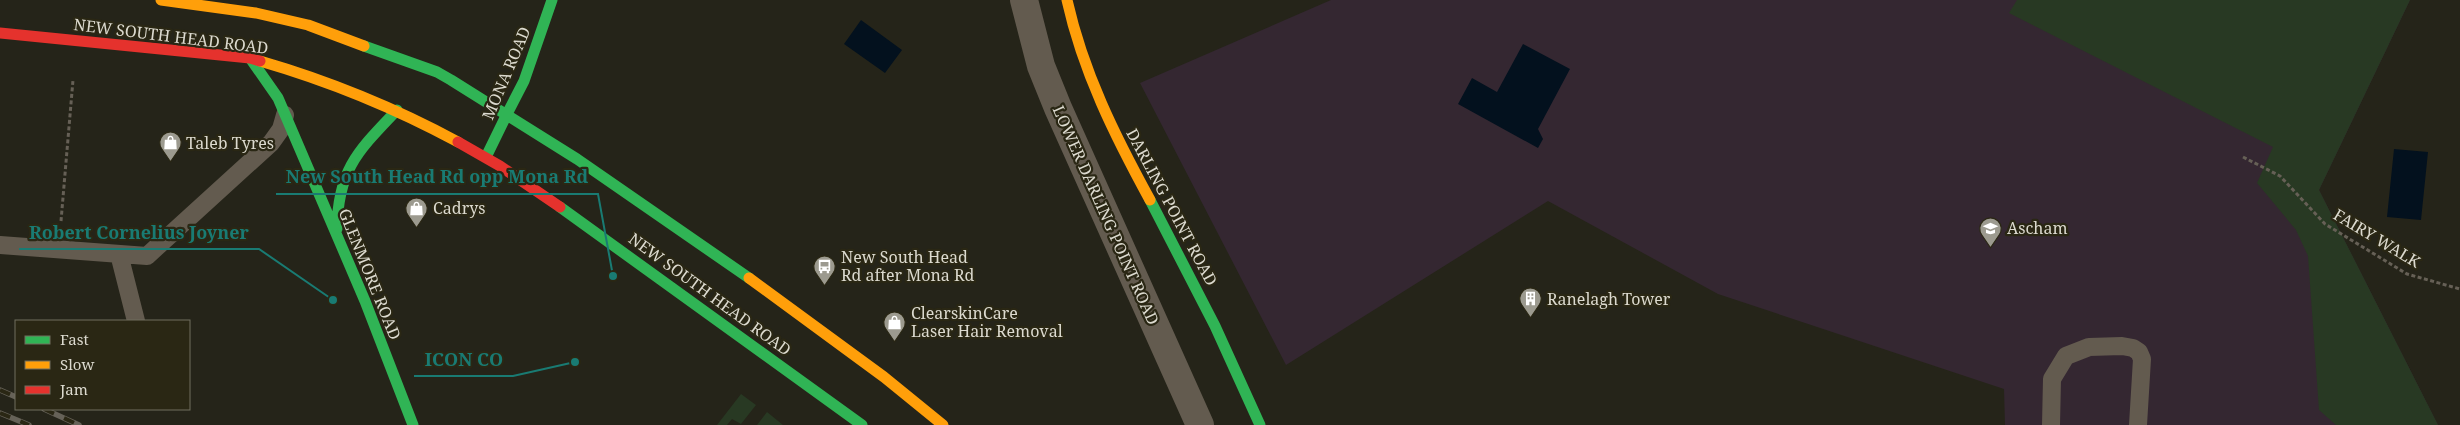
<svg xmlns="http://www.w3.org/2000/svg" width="2460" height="425" viewBox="0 0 2460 425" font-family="'Noto Serif',serif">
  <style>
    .education { fill: #342731 }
    .green { fill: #283923 }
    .water { fill: #03111e }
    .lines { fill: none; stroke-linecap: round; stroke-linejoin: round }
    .path { stroke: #666056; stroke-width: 3; stroke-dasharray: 4 2.5; stroke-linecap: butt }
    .lane { stroke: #635b4f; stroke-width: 18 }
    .street { stroke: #635b4f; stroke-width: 28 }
    .fast { stroke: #30b455; stroke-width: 11 }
    .slow { stroke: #ff9f0a; stroke-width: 11 }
    .jam { stroke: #e5322d; stroke-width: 11 }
    .rail-casing { stroke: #666258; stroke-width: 5.5 }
    .rail { stroke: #2a2714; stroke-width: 4; stroke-dasharray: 11; stroke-linecap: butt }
    .labels { text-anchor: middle; stroke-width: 4.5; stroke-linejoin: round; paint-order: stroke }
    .street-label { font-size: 16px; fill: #dcdacf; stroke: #2a2714 }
    .poi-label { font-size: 16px; fill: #dcdacf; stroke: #2a2714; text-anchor: start }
    .leader { fill: none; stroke: #197b73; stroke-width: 2 }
    .callout-dot { fill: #197b73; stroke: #2a2714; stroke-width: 2 }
    .callout-label { font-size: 18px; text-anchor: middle; font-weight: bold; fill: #197b73; stroke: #2a2714; stroke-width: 4.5; stroke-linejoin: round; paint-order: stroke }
  </style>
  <rect width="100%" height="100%" fill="#252419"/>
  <!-- education -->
  <path class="education" d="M 1331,0 L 2410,0 L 2319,190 L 2438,425 L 2005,425 L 2004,389 L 1718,294 L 1548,201 L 1286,365 L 1140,83 Z"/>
  <!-- green -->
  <path class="green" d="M 2017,0 L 2410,0 L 2319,190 L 2438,425 L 2336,425 L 2319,410 L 2308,256 L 2296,230 L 2257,183 L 2273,147 L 2009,13 Z
    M 741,394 L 756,405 L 741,424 L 732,419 L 727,425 L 717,425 Z
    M 767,412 L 783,425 L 757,425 Z"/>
  <!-- water -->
  <path class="water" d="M 861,20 L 902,50 L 885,73 L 844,44 Z
    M 1523,44 L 1570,69 L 1538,129 L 1543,139 L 1538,148 L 1458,104 L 1472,78 L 1497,92 Z
    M 2394,149 L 2428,152 L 2421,220 L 2387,217 Z"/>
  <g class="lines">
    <!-- path -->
    <path class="path" d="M 2243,157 L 2280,176 L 2325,224 L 2407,274 L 2460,289
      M 61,221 L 73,80"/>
    <!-- lane -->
    <path class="lane" d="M 0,245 L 147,256 L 271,143 L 281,129 L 285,115
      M 119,254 L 136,321
      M 2051,425 L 2052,379 L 2066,356 L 2089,347 L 2122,346 L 2133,348 L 2139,352 L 2142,359 L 2138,425"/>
    <!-- street -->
    <path class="street" d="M 1024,0 L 1041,66 L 1058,108 L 1200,425"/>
    <!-- fast -->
    <path class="fast" d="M 364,46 L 437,72 L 451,80 L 577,159 L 749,278
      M 250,58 L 278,98 L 365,301 L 413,425
      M 507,114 L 524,81 L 552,0
      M 486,157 L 507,114
      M 1150,200 L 1215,326 L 1260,425
      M 560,207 L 862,425
      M 337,229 C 338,169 358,151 397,110"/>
    <!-- slow -->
    <path class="slow" d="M 161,0 L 256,13 L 308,25 L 364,46
      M 1067,0 C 1083,72 1115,136 1150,200
      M 260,61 C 329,81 395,108 458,142
      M 749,278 L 884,377 L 943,425"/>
    <!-- jam -->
    <path class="jam" d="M 0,33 L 250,58 L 260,61
      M 458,142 L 500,166 L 560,207"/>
    <defs>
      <path id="rail" d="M 0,390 L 16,397
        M 44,409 L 79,425
        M 0,413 L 29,425"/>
    </defs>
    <!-- rail casing -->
    <use href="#rail" class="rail-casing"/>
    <!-- rail -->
    <use href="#rail" class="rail"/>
  </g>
  <!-- icons -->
  <defs>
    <symbol id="shop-pin" viewBox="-11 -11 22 30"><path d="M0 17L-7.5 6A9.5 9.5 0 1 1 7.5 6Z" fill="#9c9a8f" stroke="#2a2714"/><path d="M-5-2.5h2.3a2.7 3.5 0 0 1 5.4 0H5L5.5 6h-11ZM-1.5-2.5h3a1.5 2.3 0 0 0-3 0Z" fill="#fff"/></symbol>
    <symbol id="school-pin" viewBox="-11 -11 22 30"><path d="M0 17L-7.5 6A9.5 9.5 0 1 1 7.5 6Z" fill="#9c9a8f" stroke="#2a2714"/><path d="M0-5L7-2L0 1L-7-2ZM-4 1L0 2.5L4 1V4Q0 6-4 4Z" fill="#fff"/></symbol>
    <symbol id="bus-pin" viewBox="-11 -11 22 30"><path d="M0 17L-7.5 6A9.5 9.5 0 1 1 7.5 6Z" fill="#9c9a8f" stroke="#2a2714"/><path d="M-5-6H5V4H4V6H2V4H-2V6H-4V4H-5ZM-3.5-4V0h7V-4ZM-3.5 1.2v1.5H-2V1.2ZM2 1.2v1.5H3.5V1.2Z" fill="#fff"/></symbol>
    <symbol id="building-pin" viewBox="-11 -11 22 30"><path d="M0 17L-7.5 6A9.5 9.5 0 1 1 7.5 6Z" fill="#9c9a8f" stroke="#2a2714"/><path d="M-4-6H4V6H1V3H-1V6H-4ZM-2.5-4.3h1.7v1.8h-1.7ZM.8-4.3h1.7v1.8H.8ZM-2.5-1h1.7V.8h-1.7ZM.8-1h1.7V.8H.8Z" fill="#fff"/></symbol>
  </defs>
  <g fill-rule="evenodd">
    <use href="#shop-pin" x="158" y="130" width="25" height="34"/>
    <use href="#shop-pin" x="404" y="196" width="25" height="34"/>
    <use href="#school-pin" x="1978" y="216" width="25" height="34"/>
    <use href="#bus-pin" x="812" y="254" width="25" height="34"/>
    <use href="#building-pin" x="1518" y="286" width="25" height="34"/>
    <use href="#shop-pin" x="882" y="310" width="25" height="34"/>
  </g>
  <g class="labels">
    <!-- street labels -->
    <g class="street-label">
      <text transform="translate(171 36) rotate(7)" y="6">NEW SOUTH HEAD ROAD</text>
      <text transform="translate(506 73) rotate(-67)" y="6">MONA ROAD</text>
      <text transform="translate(1172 207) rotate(62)" y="6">DARLING POINT ROAD</text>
      <text transform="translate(1106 215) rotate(66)" y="6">LOWER DARLING POINT ROAD</text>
      <text transform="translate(2377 238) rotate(31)" y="6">FAIRY WALK</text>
      <text transform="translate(370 274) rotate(68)" y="6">GLENMORE ROAD</text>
      <text transform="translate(710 294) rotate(36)" y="6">NEW SOUTH HEAD ROAD</text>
    </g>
    <!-- poi labels -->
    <g class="poi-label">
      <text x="186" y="149">Taleb Tyres</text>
      <text x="433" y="214">Cadrys</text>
      <text x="2007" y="234">Ascham</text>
      <text x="841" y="263">New South Head<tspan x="841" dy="18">Rd after Mona Rd</tspan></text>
      <text x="1547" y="305">Ranelagh Tower</text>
      <text x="911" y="319">ClearskinCare<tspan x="911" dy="18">Laser Hair Removal</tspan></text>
    </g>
  </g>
  <!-- callouts -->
  <path class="leader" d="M613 276L598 194H276M333 300L259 249H19M575 362L513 376H414"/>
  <g class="callout-dot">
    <circle cx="613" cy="276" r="5"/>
    <circle cx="333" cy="300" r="5"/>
    <circle cx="575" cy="362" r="5"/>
  </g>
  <g class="callout-label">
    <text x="437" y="183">New South Head Rd opp Mona Rd</text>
    <text x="139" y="239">Robert Cornelius Joyner</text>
    <text x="464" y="366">ICON CO</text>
  </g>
  <!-- legend -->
  <rect x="15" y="320" width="175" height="90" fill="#2a2714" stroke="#716f5f"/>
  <rect x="25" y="336" width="25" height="8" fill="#30b455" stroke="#716f5f"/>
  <text x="60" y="345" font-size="15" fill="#dcdacf">Fast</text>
  <rect x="25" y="361" width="25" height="8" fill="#ff9f0a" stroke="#716f5f"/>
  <text x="60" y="370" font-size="15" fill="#dcdacf">Slow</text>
  <rect x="25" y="386" width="25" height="8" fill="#e5322d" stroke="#716f5f"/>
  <text x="60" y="395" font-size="15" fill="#dcdacf">Jam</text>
</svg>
